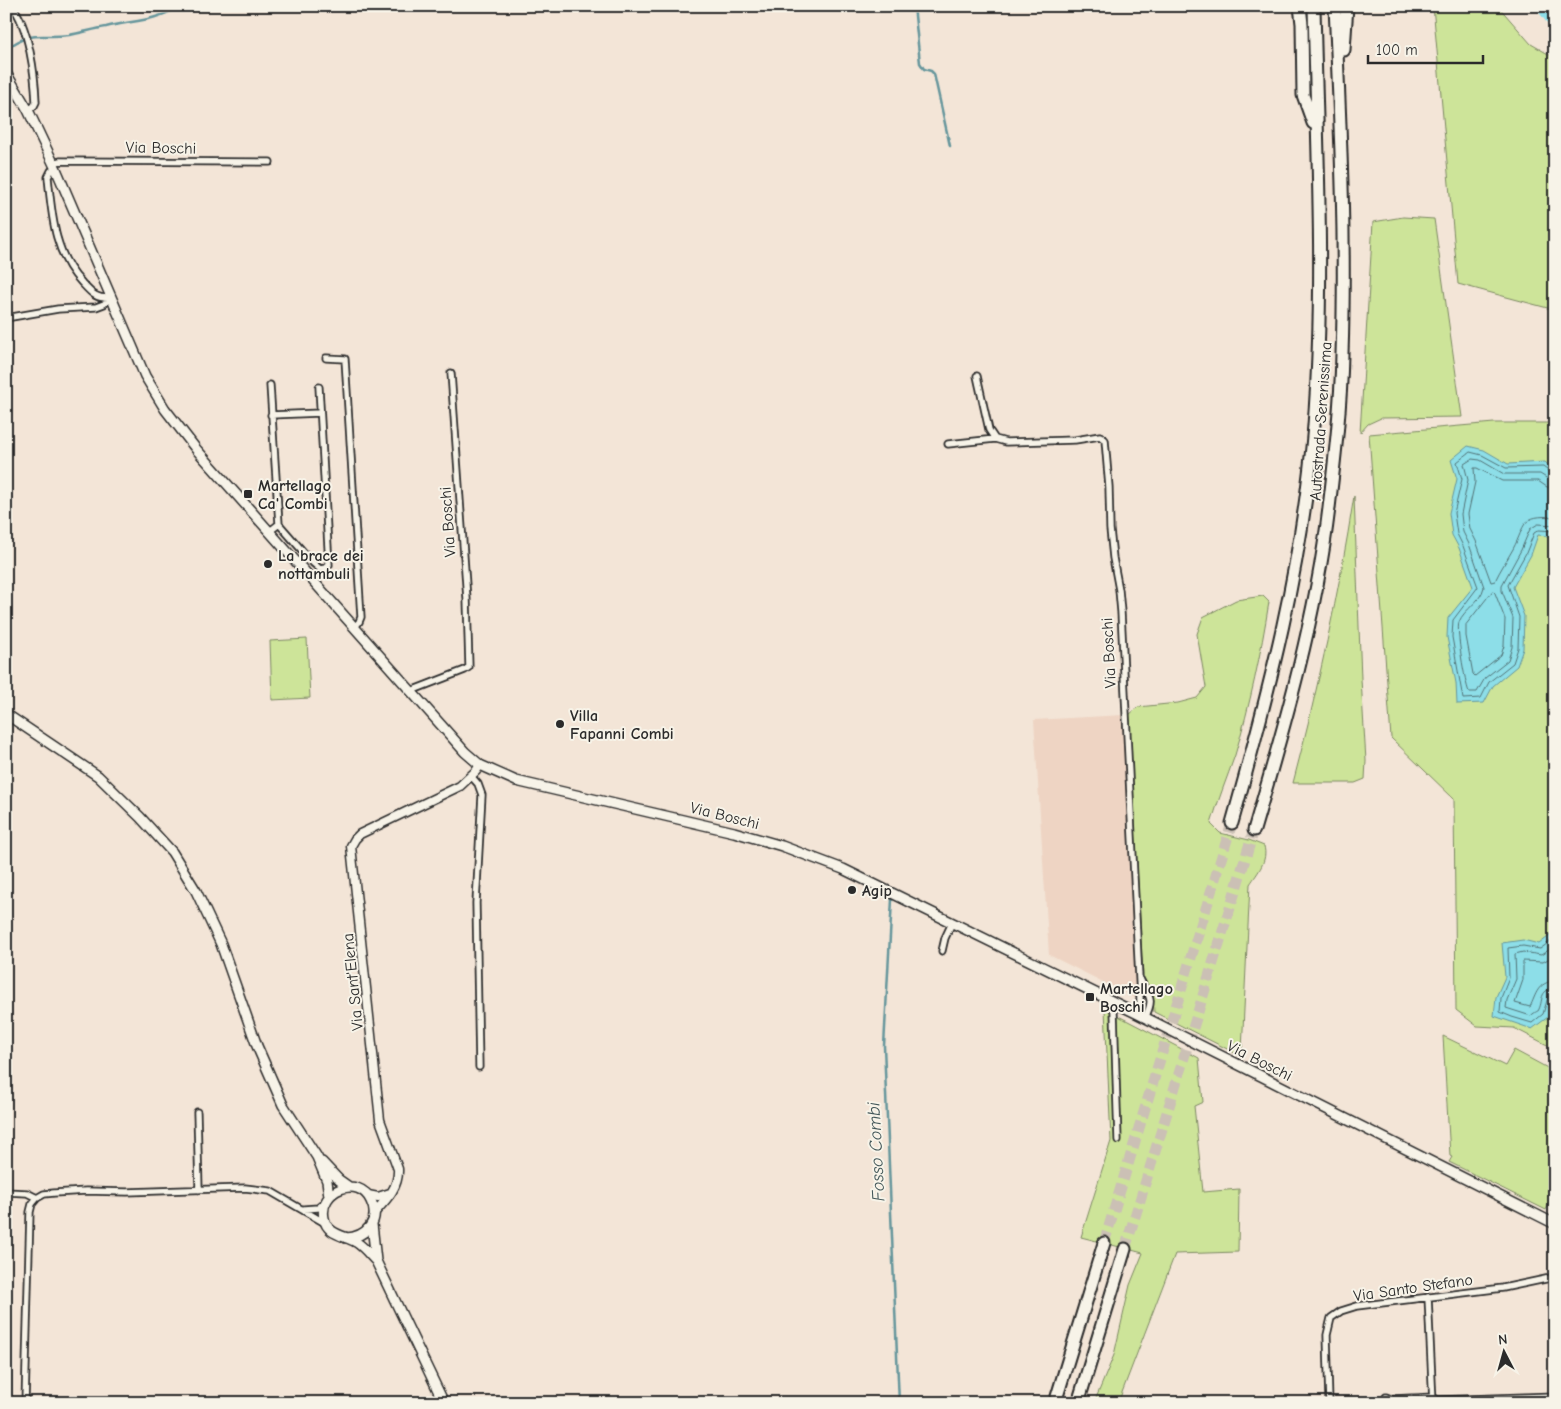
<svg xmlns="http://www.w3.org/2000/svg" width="1561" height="1409" viewBox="0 0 1561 1409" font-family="'Comic Neue',sans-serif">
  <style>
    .built { fill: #eed4c3 }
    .green { fill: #cde499; stroke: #7c8862 }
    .water { fill: #8ddee8; stroke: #66969c }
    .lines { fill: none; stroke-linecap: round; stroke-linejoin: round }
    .shore { stroke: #527377; stroke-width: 1 }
    .stream { stroke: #66969c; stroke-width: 2.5 }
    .river { stroke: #8ddee8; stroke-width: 14 }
    .motorway-tunnel { stroke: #cbc0b5; stroke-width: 11; stroke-dasharray: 11 5.5; stroke-linecap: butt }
    .minor-casing { stroke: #2b2b2b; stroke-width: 9 }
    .tertiary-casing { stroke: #2b2b2b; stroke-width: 11 }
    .secondary-casing { stroke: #2b2b2b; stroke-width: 12 }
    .motorway-casing { stroke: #2b2b2b; stroke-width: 15 }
    .minor { stroke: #f7f3e8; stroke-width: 5.5 }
    .tertiary { stroke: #f7f3e8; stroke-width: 8 }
    .secondary { stroke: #f7f3e8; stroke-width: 9 }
    .motorway { stroke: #f7f3e8; stroke-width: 11 }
    .poi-dot { fill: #2b2b2b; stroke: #f7f3e8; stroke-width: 2 }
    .labels { text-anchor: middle; stroke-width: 4; stroke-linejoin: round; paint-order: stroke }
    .street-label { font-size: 16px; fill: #2b2b2b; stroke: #f7f3e8 }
    .poi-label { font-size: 16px; font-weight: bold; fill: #2b2b2b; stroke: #f7f3e8; text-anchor: start }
    .water-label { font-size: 18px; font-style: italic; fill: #44585a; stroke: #f7f3e8 }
  </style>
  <rect width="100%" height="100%" fill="#f3e5d7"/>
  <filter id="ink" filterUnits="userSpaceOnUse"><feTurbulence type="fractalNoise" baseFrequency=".02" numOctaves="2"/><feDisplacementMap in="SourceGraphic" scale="10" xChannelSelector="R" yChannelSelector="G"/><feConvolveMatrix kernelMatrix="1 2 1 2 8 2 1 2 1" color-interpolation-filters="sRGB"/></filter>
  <g filter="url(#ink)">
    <!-- built -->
    <path class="built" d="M 1123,715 L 1137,999 L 1049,955 L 1034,720 Z"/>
    <!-- green -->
    <path class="green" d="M 1433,6 L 1498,6 L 1531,44 L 1555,58 L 1555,310 L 1458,284 Z
      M 1403,217 L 1434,219 L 1462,417 L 1381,418 L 1368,424 L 1360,433 L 1373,222 Z
      M 1494,423 L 1555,423 L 1555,1049 L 1514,1028 L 1477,1026 L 1456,1010 L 1454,799 L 1391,738 L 1369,434 Z
      M 1354,496 L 1361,679 L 1366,761 L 1365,779 L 1355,783 L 1293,783 C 1318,688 1339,593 1354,496 Z
      M 1263,596 L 1269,602 C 1261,653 1250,705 1235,755 C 1227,778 1218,800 1211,824 L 1220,833 L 1249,840 L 1264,846 C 1268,861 1258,872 1250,884 L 1242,1051 L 1239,1055 L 1154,1012 L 1153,996 L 1143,976 L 1129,715 L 1138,707 L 1178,703 L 1197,698 L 1206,687 L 1197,634 L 1203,617 L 1236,600 Z
      M 307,639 L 310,698 L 272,700 L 270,641 Z
      M 1105,1009 L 1199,1058 L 1203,1102 L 1194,1106 L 1203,1192 L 1239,1189 L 1238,1252 L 1175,1254 L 1118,1403 L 1094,1403 L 1114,1355 L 1130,1285 L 1143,1253 L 1081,1237 L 1111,1141 Z
      M 1443,1036 L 1505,1066 L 1514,1050 L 1555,1072 L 1555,1192 L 1546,1210 L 1449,1162 L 1452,1157 L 1450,1156 Z"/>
    <!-- water -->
    <path class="water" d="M 1468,446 L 1484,450 L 1508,464 L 1545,462 L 1555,471 L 1555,537 L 1538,535 L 1531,555 L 1513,587 L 1524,616 L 1523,649 L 1517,666 L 1493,686 L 1484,703 L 1457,704 L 1456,683 L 1447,637 L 1448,618 L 1473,587 L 1459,548 L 1452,535 L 1449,513 L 1457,479 L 1451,460 Z
      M 1555,926 L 1555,996 L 1551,1003 L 1548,1017 L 1532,1029 L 1494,1016 L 1496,997 L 1505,977 L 1502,943 L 1523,940 L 1539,944 L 1552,934 Z"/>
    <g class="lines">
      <!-- shore -->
      <path class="shore" d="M 1555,474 L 1551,473 L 1543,467 L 1506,468 L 1482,455 L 1470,452 L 1457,462 L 1462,479 L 1454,513 L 1457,534 L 1463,546 L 1478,587 L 1453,620 L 1452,637 L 1463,699 L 1481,698 L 1489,682 L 1513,663 L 1518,648 L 1519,617 L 1508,585 L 1526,553 L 1534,533 L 1539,530 L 1555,531
        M 1555,480 L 1548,479 L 1540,474 L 1504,474 L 1480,460 L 1472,459 L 1464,464 L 1468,480 L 1461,514 L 1463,532 L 1469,544 L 1484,587 C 1481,602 1464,609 1459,622 C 1456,631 1465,683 1469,692 L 1477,692 L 1485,678 L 1508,660 L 1512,647 L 1513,618 L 1502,591 L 1502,585 L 1521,550 L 1530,529 L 1538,524 L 1555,525
        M 1555,488 L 1547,487 L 1538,481 L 1502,481 L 1477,468 L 1474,468 L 1475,482 L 1468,514 L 1470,529 L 1476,541 L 1491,582 L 1495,581 C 1500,570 1507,560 1513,549 C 1526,525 1520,514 1555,517
        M 1493,591 L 1495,593 L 1505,619 L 1504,646 L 1501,655 L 1475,676 L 1473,674 L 1466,636 L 1466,625 Z
        M 1555,938 L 1540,949 L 1523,946 L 1508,948 L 1509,978 L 1501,998 L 1500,1012 L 1512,1017 L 1532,1023 L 1543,1014 L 1548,997 L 1555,995
        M 1555,946 L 1541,955 L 1523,952 L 1515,954 L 1516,979 L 1507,1000 L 1506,1008 L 1531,1016 C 1531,1015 1537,1011 1538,1011 C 1544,1001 1538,990 1555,988
        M 1555,955 L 1543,962 L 1523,961 L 1523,980 L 1515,1003 L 1530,1007 C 1536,995 1537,982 1555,981"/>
      <!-- stream -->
      <path class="stream" d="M 914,6 L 920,63 L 924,69 L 931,71 L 934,74 L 950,146
        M 6,49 C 34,29 40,39 69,35 C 81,33 94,29 106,27 C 135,20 154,22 180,6
        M 892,899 L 884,1046 L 899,1403"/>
      <!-- river -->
      <path class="river" d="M 1543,6 L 1555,22"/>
      <!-- motorway-tunnel -->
      <path class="motorway-tunnel" d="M 1104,1243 L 1232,823
        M 1125,1249 L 1254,830"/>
      <defs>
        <path id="minor" d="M 12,6 C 29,26 35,76 36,102 L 34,106 L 28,110
          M 53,163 L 60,161 C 130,161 200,162 270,162
          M 56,169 L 51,171 L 48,177 C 52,216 54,254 82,283 C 92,294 96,299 111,298
          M 6,318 L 58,309 L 96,307 L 104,304 L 111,298
          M 326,358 L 345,359 L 361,617 L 359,622 L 355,627
          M 977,376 L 989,430 L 995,439
          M 270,385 L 279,524
          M 271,415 L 320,413
          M 948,444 L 995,439 L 1006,442 L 1075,440 L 1100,436 L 1105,440 L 1109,487 L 1110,529 L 1113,558 L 1119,590 L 1121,612 L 1140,999 L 1140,1004 L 1136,1013
          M 270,531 L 279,524 L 313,563 L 320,569 L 326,568 L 329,565 L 319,387
          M 412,692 L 416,689 L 465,670 L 469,667 L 467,599 L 451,373
          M 471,776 L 478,784 L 482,795 L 476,903 L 479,1067
          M 942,951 L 945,938 L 952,923
          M 1140,979 C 1149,998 1155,997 1145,1018
          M 1117,1004 L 1114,1011 L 1118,1140
          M 197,1112 L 199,1190
          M 6,1192 L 27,1193 L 37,1198 L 44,1194 L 54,1193 L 86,1191 L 127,1192 L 245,1188 L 270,1191 L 325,1223
          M 304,1209 L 318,1208 L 325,1202
          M 1428,1297 L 1433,1403
          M 1386,1397 L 1391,1399 L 1433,1397 L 1438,1400 L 1555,1396
          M 25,1403 L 30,1212 L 32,1204 L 37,1198
          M 1329,1403 L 1327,1335 L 1331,1318 L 1341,1311 L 1357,1306 L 1503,1288 L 1555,1277"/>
        <path id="tertiary" d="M 368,1195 L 378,1197 L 390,1193
          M 374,1213 C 386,1200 399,1188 398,1169 L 380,1120 L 351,846 L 355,839 L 360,834 L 460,786 L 476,771 L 480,765"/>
        <path id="secondary" d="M 6,73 L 28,110 L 56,169 L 145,376 L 165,409 L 196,449 L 465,752 L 480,765 L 516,781 L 734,832 L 782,846 L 843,869 L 1136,1013 L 1555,1224
          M 6,714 L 98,776 L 140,817 L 172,852 L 196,891 L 221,944 L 257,1046 L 283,1105 L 317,1157 L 327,1181 L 329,1196
          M 322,1162 L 339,1180 L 349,1187
          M 372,1224 L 376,1261
          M 346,1238 C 366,1237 381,1221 371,1201 C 359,1174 318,1190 324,1218 C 327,1235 344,1235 356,1242 C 364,1247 370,1255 376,1261 L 444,1403"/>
        <path id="motorway" d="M 1300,6 L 1302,24 L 1303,95 L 1313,123
          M 1344,50 L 1347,6
          M 1232,823 C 1269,692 1303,561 1314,425 C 1325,286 1317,146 1314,6
          M 1254,830 C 1285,724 1316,618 1329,508 C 1335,457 1341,405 1342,354 C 1346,238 1340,122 1335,6
          M 1055,1403 L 1104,1243
          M 1078,1403 L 1125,1249"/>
      </defs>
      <!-- minor casing -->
      <use href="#minor" class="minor-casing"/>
      <!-- tertiary casing -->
      <use href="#tertiary" class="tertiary-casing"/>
      <!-- secondary casing -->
      <use href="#secondary" class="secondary-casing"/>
      <!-- motorway casing -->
      <use href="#motorway" class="motorway-casing"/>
      <!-- minor -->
      <use href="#minor" class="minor"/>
      <!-- tertiary -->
      <use href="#tertiary" class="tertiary"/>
      <!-- secondary -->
      <use href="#secondary" class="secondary"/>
      <!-- motorway -->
      <use href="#motorway" class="motorway"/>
    </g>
  </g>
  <!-- markers -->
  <g class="poi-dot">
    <rect x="243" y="489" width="10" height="10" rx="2.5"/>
    <circle cx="268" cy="564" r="5"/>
    <circle cx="560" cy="724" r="5"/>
    <circle cx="852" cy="890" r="5"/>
    <rect x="1085" y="992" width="10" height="10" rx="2.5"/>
  </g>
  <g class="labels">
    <!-- street labels -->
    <g class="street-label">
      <text transform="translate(161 147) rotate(1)" y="6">Via Boschi</text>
      <text transform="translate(1320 421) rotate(-86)" y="6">Autostrada Serenissima</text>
      <text transform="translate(447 522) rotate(-94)" y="6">Via Boschi</text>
      <text transform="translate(1108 653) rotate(-93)" y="6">Via Boschi</text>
      <text transform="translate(725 815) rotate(14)" y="6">Via Boschi</text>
      <text transform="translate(352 982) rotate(-96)" y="6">Via Sant'Elena</text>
      <text transform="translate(1260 1060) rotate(27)" y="6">Via Boschi</text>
      <text transform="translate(1413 1287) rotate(-8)" y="6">Via Santo Stefano</text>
    </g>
    <!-- poi labels -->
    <g class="poi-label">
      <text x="258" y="491">Martellago<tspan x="258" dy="18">Ca' Combi</tspan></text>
      <text x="278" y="561">La brace dei<tspan x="278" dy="18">nottambuli</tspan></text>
      <text x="570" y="721">Villa<tspan x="570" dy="18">Fapanni Combi</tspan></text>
      <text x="862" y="896">Agip</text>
      <text x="1100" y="994">Martellago<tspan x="1100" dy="18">Boschi</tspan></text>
    </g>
    <!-- water labels -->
    <g class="water-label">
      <text transform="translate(876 1152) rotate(-93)" y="6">Fosso Combi</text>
    </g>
  </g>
  <!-- margin -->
  <rect width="1561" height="1409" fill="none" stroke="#f7f3e8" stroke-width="25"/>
  <rect x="12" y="12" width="1536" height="1384" fill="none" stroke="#2b2b2b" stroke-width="2" filter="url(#ink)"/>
  <!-- north arrow -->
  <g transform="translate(1504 1352) rotate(354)" stroke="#f7f3e8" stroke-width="4" paint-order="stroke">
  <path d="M0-4L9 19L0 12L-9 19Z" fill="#2b2b2b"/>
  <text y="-8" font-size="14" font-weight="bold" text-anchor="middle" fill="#2b2b2b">N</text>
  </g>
  <!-- scale -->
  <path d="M1368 55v8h115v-8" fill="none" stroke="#2b2b2b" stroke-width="2.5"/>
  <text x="1376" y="55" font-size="15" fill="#2b2b2b" stroke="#f7f3e8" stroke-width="4" paint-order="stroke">100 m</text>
</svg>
